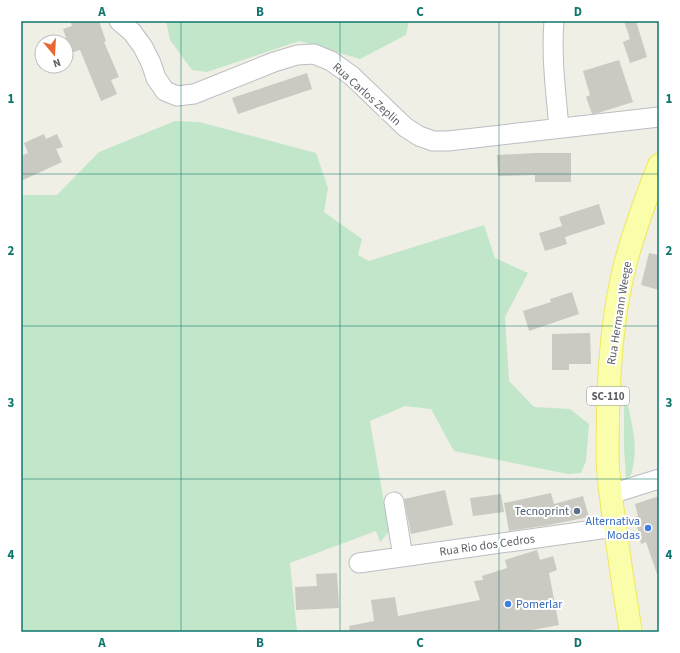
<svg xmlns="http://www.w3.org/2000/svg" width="680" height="653" viewBox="0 0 680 653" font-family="'Source Sans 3',sans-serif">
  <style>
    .green { fill: #c2e6ca }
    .building { fill: #cac9c2 }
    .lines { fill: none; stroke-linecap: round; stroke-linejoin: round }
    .minor-casing { stroke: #bcbdc3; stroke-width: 21 }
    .major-casing { stroke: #f1e75d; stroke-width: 24 }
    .minor { stroke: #fff; stroke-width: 19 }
    .major { stroke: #fafeab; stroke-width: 22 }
    .grid { fill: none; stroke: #0f766e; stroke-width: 1; stroke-opacity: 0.55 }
    .service-dot { fill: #5c6f8a; stroke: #fff; stroke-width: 1.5 }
    .shop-dot { fill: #3f7fe0; stroke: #fff; stroke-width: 1.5 }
    .labels { text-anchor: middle; stroke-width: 4; stroke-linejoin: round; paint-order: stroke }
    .shield { fill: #fff; stroke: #8e8f93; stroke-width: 1 }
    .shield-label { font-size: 11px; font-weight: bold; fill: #5d5f65 }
    .street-label { font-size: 12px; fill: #5d5f65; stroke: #fff }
    .service-label { font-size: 12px; fill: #4e5e75; stroke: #fff; text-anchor: end }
    .shop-label { font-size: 12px; fill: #366cbe; stroke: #fff; text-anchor: end }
    .neatline { fill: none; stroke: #0f766e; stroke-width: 1.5 }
    .grid-label { font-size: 13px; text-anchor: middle; font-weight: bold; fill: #0f766e }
  </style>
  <rect width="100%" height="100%" fill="#efefe5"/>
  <!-- green -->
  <path class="green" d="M 166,21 L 409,21 L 406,35 L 360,59 L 299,41 L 207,72 L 192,70 L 170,40 Z
    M 175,121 L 199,122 L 316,153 L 328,188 L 324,212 L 362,239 L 358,255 L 369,261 L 484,225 L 495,258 L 528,273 L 505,317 L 509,381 L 534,407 L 570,409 L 589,424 L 586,461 L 581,473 L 568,474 L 454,451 L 431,409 L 405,406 L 370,421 L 389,532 L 380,542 L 376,531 L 290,563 L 297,632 L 21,632 L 21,195 L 57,195 L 99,152 Z
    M 626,397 C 631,420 638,443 633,466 C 632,471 632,477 626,478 L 624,448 L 624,398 Z"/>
  <!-- building -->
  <path class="building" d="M 70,21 L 99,21 L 106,41 L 104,42 L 119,77 L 111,80 L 117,94 L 101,101 L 80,50 L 71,53 L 63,29 L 72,26 Z
    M 624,21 L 636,21 L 647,57 L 630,63 L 623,42 L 630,39 Z
    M 619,60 L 633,102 L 598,113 L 592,114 L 586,97 L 590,95 L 583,71 Z
    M 307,73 L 312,89 L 238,114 L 232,98 Z
    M 44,134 L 46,139 L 57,134 L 63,147 L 56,149 L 62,162 L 21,181 L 21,156 L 28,153 L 24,143 Z
    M 535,153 L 571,153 L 571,182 L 535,182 L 535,175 L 498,176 L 497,155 Z
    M 599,204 L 605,224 L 565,237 L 567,244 L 545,251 L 539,233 L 562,226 L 559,217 Z
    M 649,253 L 659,255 L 659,290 L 641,285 Z
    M 572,292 L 579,314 L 529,331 L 523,311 L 551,302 L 550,299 Z
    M 590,333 L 591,364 L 569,364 L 569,370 L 552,370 L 552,334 Z
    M 445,490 L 453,525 L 411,534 L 404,499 Z
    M 551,493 L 554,504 L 583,496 L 589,517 L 549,525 L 509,531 L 504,503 Z
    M 501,494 L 504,512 L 473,516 L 470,498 Z
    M 659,496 L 659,574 L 657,574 L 646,542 L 641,544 L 635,517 L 638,516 L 635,504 Z
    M 537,550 L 540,560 L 553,556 L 557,570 L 549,573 L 559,625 L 522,632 L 350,632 L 349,626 L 374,621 L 371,600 L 395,597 L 398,616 L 480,600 L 474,581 L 483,580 L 482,576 L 507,568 L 505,560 Z
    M 337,573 L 339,608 L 296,610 L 295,587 L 317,586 L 316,574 Z"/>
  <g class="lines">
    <defs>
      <path id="minor" d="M 119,21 L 132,32 L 143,47 L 151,63 L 156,78 L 165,91 L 177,96 L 194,94 L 274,62 L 297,55 L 314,54 L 331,61 L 352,76 L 405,127 L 419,136 L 433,141 L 448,141 L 659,117
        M 554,21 C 551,57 556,93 559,128
        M 611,494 L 659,479
        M 394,502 L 403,557
        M 359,563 L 615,527"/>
      <path id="major" d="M 631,632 C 626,604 622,576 618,548 C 614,521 610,494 608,467 C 607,449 608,431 608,412 C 609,363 613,313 625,265 C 634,231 646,198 659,165"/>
    </defs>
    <!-- minor casing -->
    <use href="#minor" class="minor-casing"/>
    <!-- major casing -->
    <use href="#major" class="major-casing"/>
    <!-- minor -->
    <use href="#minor" class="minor"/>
    <!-- major -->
    <use href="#major" class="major"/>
  </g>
  <!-- grid -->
  <path class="grid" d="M 181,21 L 181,632M 340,21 L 340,632M 499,21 L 499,632M 21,174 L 659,174M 21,326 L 659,326M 21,479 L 659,479"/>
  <!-- markers -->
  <circle class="service-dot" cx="577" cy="511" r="4"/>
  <g class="shop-dot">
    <circle cx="648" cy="528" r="4"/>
    <circle cx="508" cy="604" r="4"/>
  </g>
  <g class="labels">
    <!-- shield labels -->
    <rect class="shield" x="587" y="387" width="42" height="18" rx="3"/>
    <g class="shield-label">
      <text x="608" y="400">SC-110</text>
    </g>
    <!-- street labels -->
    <g class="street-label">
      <text transform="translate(367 94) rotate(42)" y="4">Rua Carlos Zeplin</text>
      <text transform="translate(619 313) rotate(-81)" y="4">Rua Hermann Weege</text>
      <text transform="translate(487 545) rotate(-8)" y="4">Rua Rio dos Cedros</text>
    </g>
    <!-- service labels -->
    <g class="service-label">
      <text x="569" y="515">Tecnoprint</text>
    </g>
    <!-- shop labels -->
    <g class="shop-label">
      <text x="640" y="525">Alternativa<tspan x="640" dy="14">Modas</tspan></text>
      <text x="516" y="608" text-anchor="start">Pomerlar</text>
    </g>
  </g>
  <!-- border -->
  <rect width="680" height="653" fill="none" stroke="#ffffff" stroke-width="44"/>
  <!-- north arrow -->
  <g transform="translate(54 54) rotate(162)"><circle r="19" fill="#ffffff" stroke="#bebfc1"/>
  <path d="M0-3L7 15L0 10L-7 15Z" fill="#e86732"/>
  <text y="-6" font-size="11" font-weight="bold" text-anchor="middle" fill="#5d5f65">N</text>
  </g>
  <rect x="22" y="22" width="636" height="609" class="neatline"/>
  <g class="grid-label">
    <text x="102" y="16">A</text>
    <text x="260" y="16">B</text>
    <text x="420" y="16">C</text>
    <text x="578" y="16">D</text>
    <text x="11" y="103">1</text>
    <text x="669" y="103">1</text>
    <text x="11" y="255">2</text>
    <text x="669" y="255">2</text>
    <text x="11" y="407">3</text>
    <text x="669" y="407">3</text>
    <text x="11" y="559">4</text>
    <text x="669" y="559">4</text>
    <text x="102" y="647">A</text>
    <text x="260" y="647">B</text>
    <text x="420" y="647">C</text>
    <text x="578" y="647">D</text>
  </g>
</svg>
